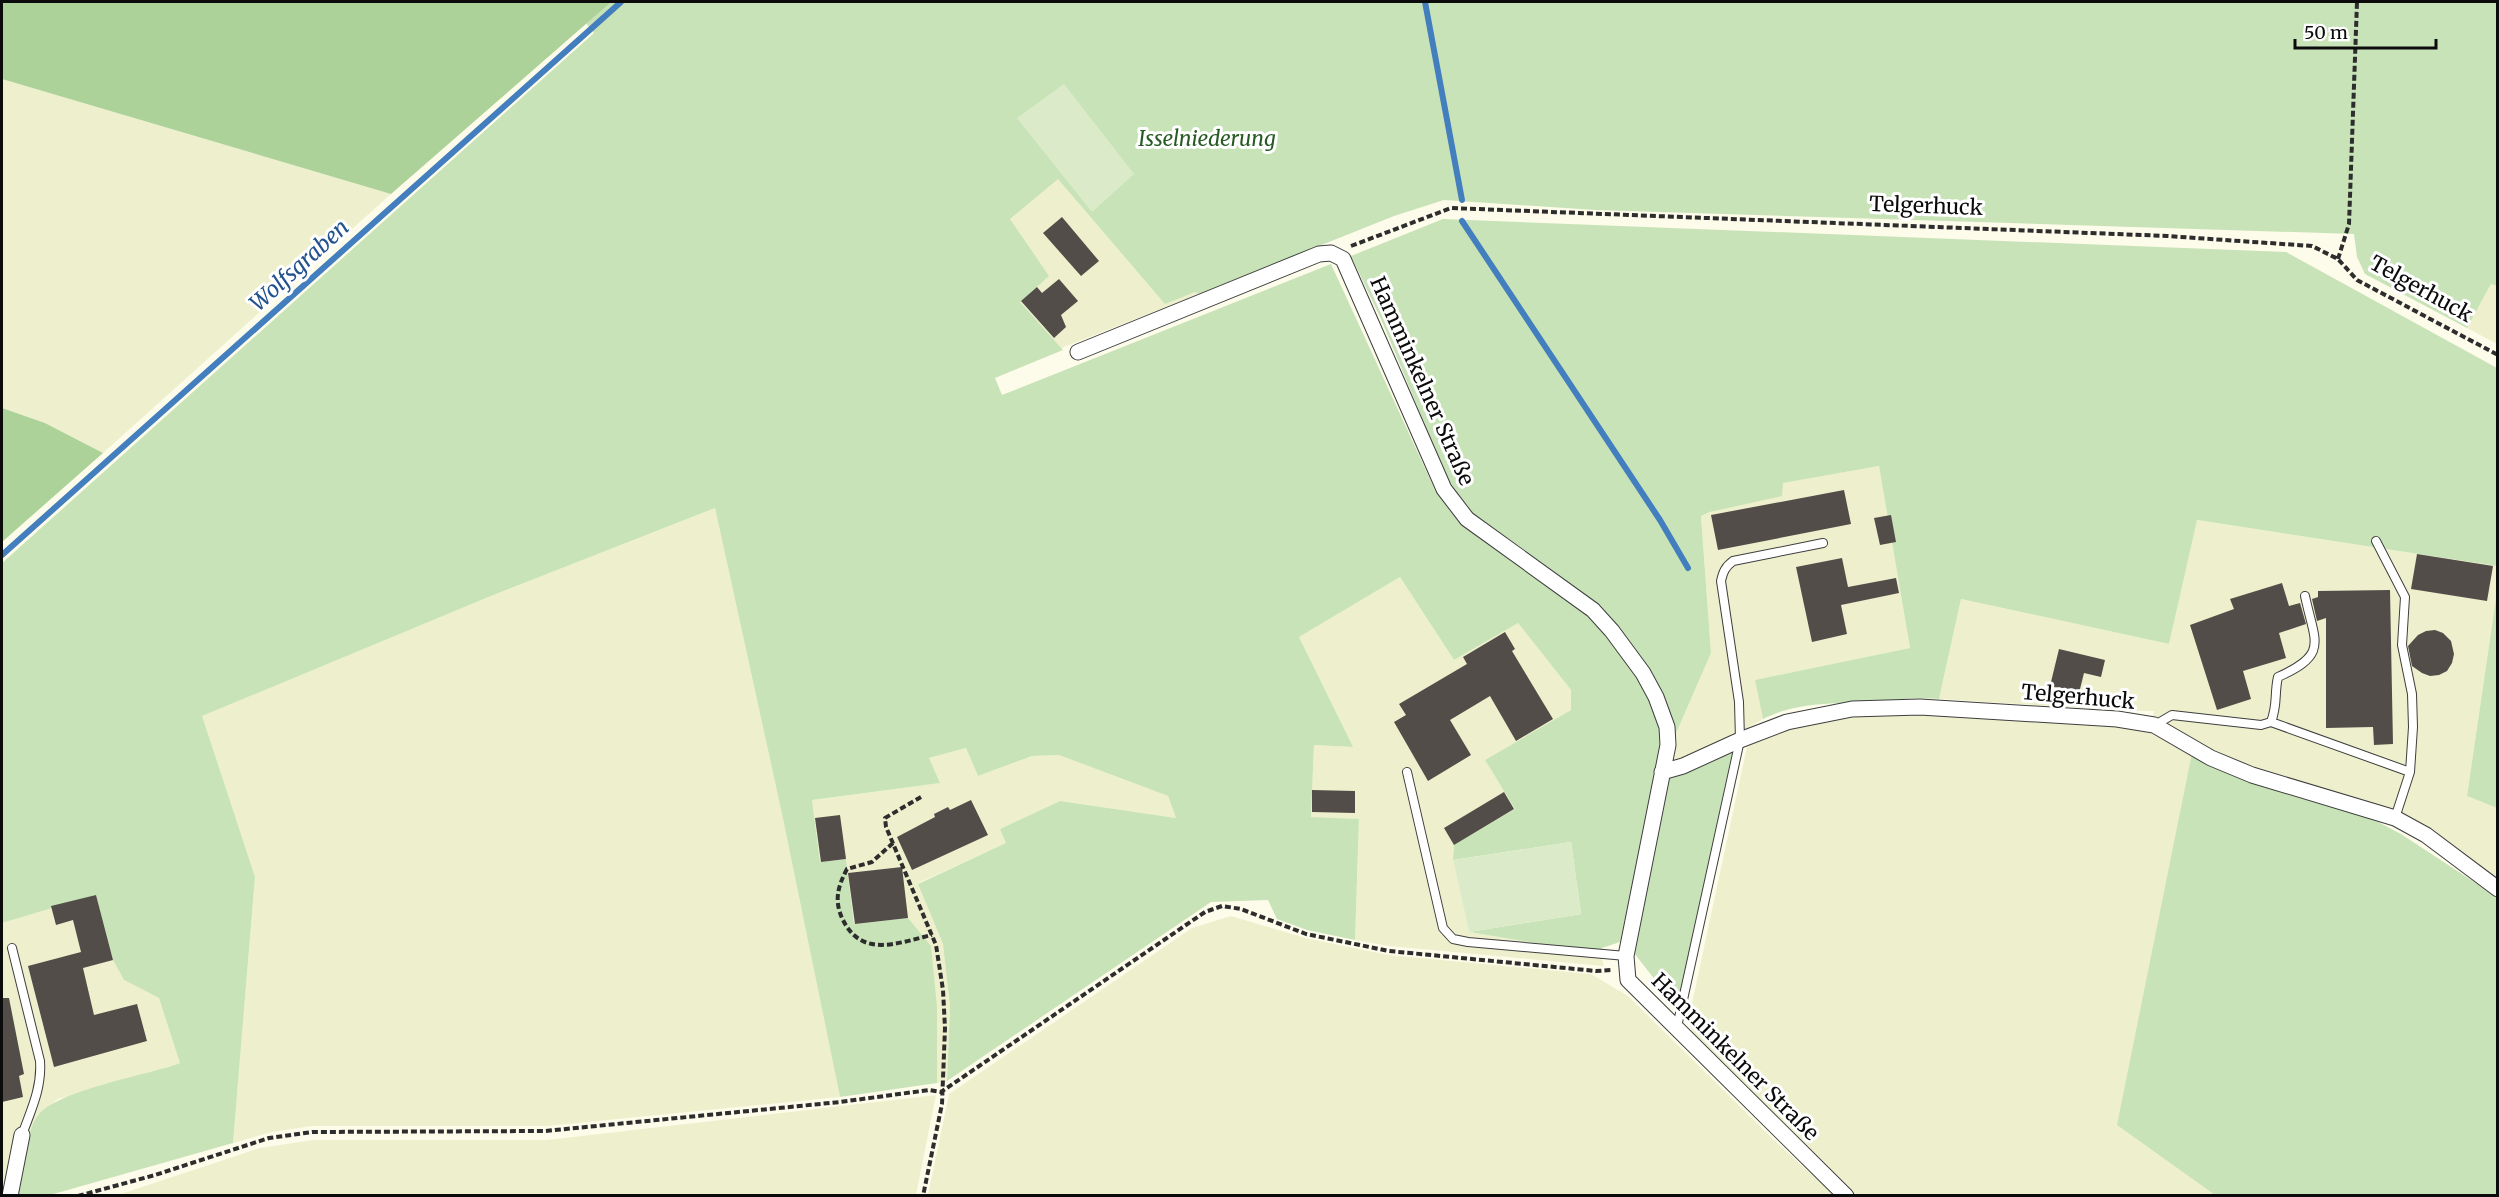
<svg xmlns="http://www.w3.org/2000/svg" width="2499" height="1197" viewBox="0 0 2499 1197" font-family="Merriweather,serif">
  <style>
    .farmland { fill: #eef0cd }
    .green { fill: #c9e3b8 }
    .forest { fill: #acd299 }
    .pitch { fill: #dbebc9 }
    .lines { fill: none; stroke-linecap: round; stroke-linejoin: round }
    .stream { stroke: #437ebe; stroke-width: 6 }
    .building { fill: #524d48 }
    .lane-casing { stroke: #3e3e3e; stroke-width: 10 }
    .street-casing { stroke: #3e3e3e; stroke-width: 17 }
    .path { stroke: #2d2d2d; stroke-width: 4; stroke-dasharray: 6 3; stroke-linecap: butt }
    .lane { stroke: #fff; stroke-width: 8 }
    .street { stroke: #fff; stroke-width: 15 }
    .labels { text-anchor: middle; stroke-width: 6; stroke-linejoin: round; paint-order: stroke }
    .park-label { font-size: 21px; font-style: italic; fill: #285a23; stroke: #fff }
    .street-label { font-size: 21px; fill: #0b0b0b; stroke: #fff }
    .water-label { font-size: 22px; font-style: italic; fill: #22528e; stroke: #fff }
  </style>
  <rect width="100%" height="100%" fill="#fdfbea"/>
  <!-- farmland -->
  <path class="farmland" d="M 2,79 L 391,194 L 103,453 L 45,423 L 2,408 Z
    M 1062,175 L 1179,283 L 1199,294 L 1059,349 L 1018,303 L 1009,218 Z
    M 2491,284 L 2497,286 L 2497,344 L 2467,328 Z
    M 1879,466 L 1910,648 L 1756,680 L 1763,719 L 1733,737 L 1667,767 L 1671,745 L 1711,653 L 1701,516 L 1782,483 Z
    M 715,508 L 782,814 L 840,1097 L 547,1126 L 312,1126 L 272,1132 L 233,1143 L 255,877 L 201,716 L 491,596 Z
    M 2196,520 L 2497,566 L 2497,591 L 2467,796 L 2497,808 L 2497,879 L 2432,835 L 2258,772 L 2152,721 L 2154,711 L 2129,711 L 1939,699 L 1961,599 L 2169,644 Z
    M 1400,577 L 1454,660 L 1518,623 L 1571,690 L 1571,710 L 1485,760 L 1515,809 L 1454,846 L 1453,860 L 1469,932 L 1601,954 L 1604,966 L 1389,946 L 1355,940 L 1359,820 L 1311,818 L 1314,745 L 1352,747 L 1299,637 Z
    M 1904,712 L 2140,728 L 2192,753 L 2216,1195 L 1856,1195 L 1694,1036 L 1688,1022 L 1748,742 L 1813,723 L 1854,716 Z
    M 966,748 L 978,776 L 1032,756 L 1059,755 L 1168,796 L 1176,818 L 1060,801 L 1000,829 L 1007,843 L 918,883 L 943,944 L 950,1007 L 947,1081 L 937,1083 L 937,1007 L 908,918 L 854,924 L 846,859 L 820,862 L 812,800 L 939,783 L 929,758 Z
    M 96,895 L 113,960 L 124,980 L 159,998 L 181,1063 L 58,1099 L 37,1115 L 28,1140 L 17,1195 L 2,1195 L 2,923 Z
    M 1231,916 L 1305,938 L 1388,955 L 1591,974 L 1628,996 L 1775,1141 L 1834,1195 L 928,1195 L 949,1094 L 1192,928 Z
    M 936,1095 L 916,1195 L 118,1195 L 260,1148 L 313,1140 L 547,1140 Z"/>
  <!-- green -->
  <path class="green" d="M 597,2 L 2497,2 L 2497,286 L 2491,284 L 2467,328 L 2365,274 L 2357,257 L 2354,234 L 1596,210 L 1444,200 L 1394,216 L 1199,294 L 1195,292 L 1165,304 L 1058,179 L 1010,219 L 1049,276 L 1020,302 L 1063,350 L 995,378 L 1002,395 L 1331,264 L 1435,490 L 1464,521 L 1589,613 L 1623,651 L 1650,699 L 1661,727 L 1663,743 L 1620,942 L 1602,948 L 1601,954 L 1469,932 L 1581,914 L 1571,842 L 1453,860 L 1454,845 L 1515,809 L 1485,760 L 1571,710 L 1571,690 L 1518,623 L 1454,660 L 1400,577 L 1299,637 L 1353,747 L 1314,745 L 1311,817 L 1359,819 L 1355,940 L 1307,930 L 1277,919 L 1268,900 L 1211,902 L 947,1081 L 950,1007 L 943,944 L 918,884 L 1006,843 L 1000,829 L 1060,801 L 1176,818 L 1168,796 L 1059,755 L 1032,756 L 978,776 L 966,748 L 929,758 L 940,783 L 812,800 L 820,862 L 846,859 L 854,924 L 908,918 L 931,946 L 937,1007 L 937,1083 L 840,1097 L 782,814 L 715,508 L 491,596 L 202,716 L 255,877 L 233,1143 L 50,1195 L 17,1195 C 21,1177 27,1128 38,1115 C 58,1090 148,1075 180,1063 L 159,998 L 124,980 L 113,960 L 96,895 L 2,923 L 2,563 L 594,33 L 580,16 Z
    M 1443,219 L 2286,252 L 2497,368 L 2497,566 L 2197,520 L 2169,644 L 1961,599 L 1939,699 C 1918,697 1898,700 1878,701 C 1839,704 1798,701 1763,719 L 1755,680 L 1910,648 L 1879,466 L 1783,483 L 1782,496 L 1710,512 L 1701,516 L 1711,653 L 1671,745 L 1631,649 L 1473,517 L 1458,495 L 1446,476 L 1381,319 L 1351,256 Z
    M 2497,591 L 2497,808 L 2467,796 Z
    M 1733,749 L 1677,1008 L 1634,953 L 1667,773 Z
    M 2192,753 L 2255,784 L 2345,810 L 2378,822 L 2401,834 L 2497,897 L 2497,1195 L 2215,1195 L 2117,1125 Z"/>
  <!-- forest -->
  <path class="forest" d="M 2,2 L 611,2 L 391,194 L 2,79 Z
    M 2,408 L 45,423 L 103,453 L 2,542 Z"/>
  <!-- pitch -->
  <path class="pitch" d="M 1064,84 L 1134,174 L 1092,212 L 1017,118 Z
    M 1571,842 L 1581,914 L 1469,932 L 1453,860 Z"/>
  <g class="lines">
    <!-- stream -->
    <path class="stream" d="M 1425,2 L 1462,200
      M 1462,221 L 1660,520 L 1688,568
      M 2,555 L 621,2"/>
  </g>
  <!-- building -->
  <path class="building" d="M 1062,217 L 1099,261 L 1081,276 L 1043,233 Z
    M 1059,279 L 1078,301 L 1061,315 L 1066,327 L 1054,338 L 1021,301 L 1037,287 L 1042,293 Z
    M 1844,490 L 1851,524 L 1718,550 L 1711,515 Z
    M 1891,515 L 1896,542 L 1880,545 L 1874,518 Z
    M 2417,554 L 2493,566 L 2487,601 L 2411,589 Z
    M 1842,558 L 1848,587 L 1896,578 L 1899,593 L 1841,605 L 1847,634 L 1812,642 L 1796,567 Z
    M 2282,583 L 2289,606 L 2300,603 L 2306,624 L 2279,633 L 2286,658 L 2243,671 L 2251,699 L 2217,710 L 2190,625 L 2234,609 L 2230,599 Z
    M 2390,590 L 2393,744 L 2374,745 L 2373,727 L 2326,728 L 2326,618 L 2317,621 L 2312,599 L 2318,597 L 2318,591 Z
    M 2435,630 L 2443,633 L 2451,641 L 2454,654 L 2452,663 L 2447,671 L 2439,675 L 2430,676 L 2422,673 L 2412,666 L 2408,646 L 2418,635 L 2426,631 Z
    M 1505,632 L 1515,649 L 1512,651 L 1553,719 L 1516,741 L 1490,696 L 1450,720 L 1471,755 L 1428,781 L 1394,722 L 1406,715 L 1399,704 L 1467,664 L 1463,657 Z
    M 2059,649 L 2105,660 L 2101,677 L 2084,673 L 2079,693 L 2050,686 Z
    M 1312,790 L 1355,791 L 1355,813 L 1312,812 Z
    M 1504,792 L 1514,809 L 1454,845 L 1444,828 Z
    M 971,800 L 988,835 L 912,870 L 897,837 L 935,817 L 934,814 L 948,807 L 950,810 Z
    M 840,815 L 846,859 L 821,862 L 815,818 Z
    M 902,867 L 908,918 L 855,924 L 848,873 Z
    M 96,895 L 113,960 L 83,968 L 94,1015 L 137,1004 L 147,1041 L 54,1067 L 28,966 L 81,952 L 73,920 L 56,925 L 51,906 Z
    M 2,998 L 9,998 L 24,1074 L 19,1076 L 23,1097 L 2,1102 Z"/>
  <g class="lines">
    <defs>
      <path id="lane" d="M 2376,541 L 2405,597 L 2402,645 L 2412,694 L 2413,727 L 2410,772 L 2395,818
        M 2271,722 L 2410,772
        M 2155,725 L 2172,715 L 2261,725 L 2271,722 C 2278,704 2274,694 2278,677 C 2329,654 2315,643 2305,596
        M 1407,772 L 1443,928 L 1453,939 L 1468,942 L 1626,956
        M 12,948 L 40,1061 C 42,1088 31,1110 22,1135
        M 1677,1027 L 1740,740 L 1739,702 L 1721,581 C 1723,572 1725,567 1733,561 L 1823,543"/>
      <path id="street" d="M 1078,352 L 1319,254 L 1331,253 L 1343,259 L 1444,489 L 1467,519 L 1593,610 L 1612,631 L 1643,673 L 1656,697 L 1667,727 L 1668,745 L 1626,956 L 1628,980 L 1846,1196
        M 1662,772 L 1683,766 L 1740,740 L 1787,722 L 1852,709 L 1920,707 L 2117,719 L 2154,725 L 2211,758 L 2252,775 L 2395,818 L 2426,835 L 2498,889
        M 10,1196 L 22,1135"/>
    </defs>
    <!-- lane casing -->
    <use href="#lane" class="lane-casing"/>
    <!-- street casing -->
    <use href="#street" class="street-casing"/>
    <!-- path -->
    <path class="path" d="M 1351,246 L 1451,208 L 2167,236 L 2312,246 L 2338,259 L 2357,280 L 2498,355
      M 2338,259 L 2349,224 L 2357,2
      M 921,797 L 885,818 L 886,827 L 936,945 L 943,990 L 945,1028 L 942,1104 L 923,1196
      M 893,843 L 872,862 L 847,869 C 838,886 834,900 842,918 C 861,959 897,943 932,935
      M 78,1196 L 155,1175 L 269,1138 L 312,1132 L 545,1131 L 840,1102 L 929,1090 L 941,1092 L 1205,912 L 1222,906 L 1241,909 L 1306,934 L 1389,951 L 1596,971 L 1612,970"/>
    <!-- lane -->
    <use href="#lane" class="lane"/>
    <!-- street -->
    <use href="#street" class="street"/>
  </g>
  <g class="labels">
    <!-- park labels -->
    <g class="park-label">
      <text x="1207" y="146">Isselniederung</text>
    </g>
    <!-- street labels -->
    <g class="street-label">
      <text transform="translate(1926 206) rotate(2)" y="7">Telgerhuck</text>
      <text transform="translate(2421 289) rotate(29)" y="7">Telgerhuck</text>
      <text transform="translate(1422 381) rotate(66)" y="7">Hamminkelner Straße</text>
      <text transform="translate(2078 697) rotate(5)" y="7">Telgerhuck</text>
      <text transform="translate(1735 1057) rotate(45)" y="7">Hamminkelner Straße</text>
    </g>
    <!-- water labels -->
    <g class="water-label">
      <text transform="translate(299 265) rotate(-42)" y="8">Wolfsgraben</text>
    </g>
  </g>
  <!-- border -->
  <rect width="2499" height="1197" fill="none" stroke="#0b0b0b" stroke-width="6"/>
  <!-- scale -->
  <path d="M2295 39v9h141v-9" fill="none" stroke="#0b0b0b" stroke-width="3"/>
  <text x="2304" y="39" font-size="18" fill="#0b0b0b" stroke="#ffffff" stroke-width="4.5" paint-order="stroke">50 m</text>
</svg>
